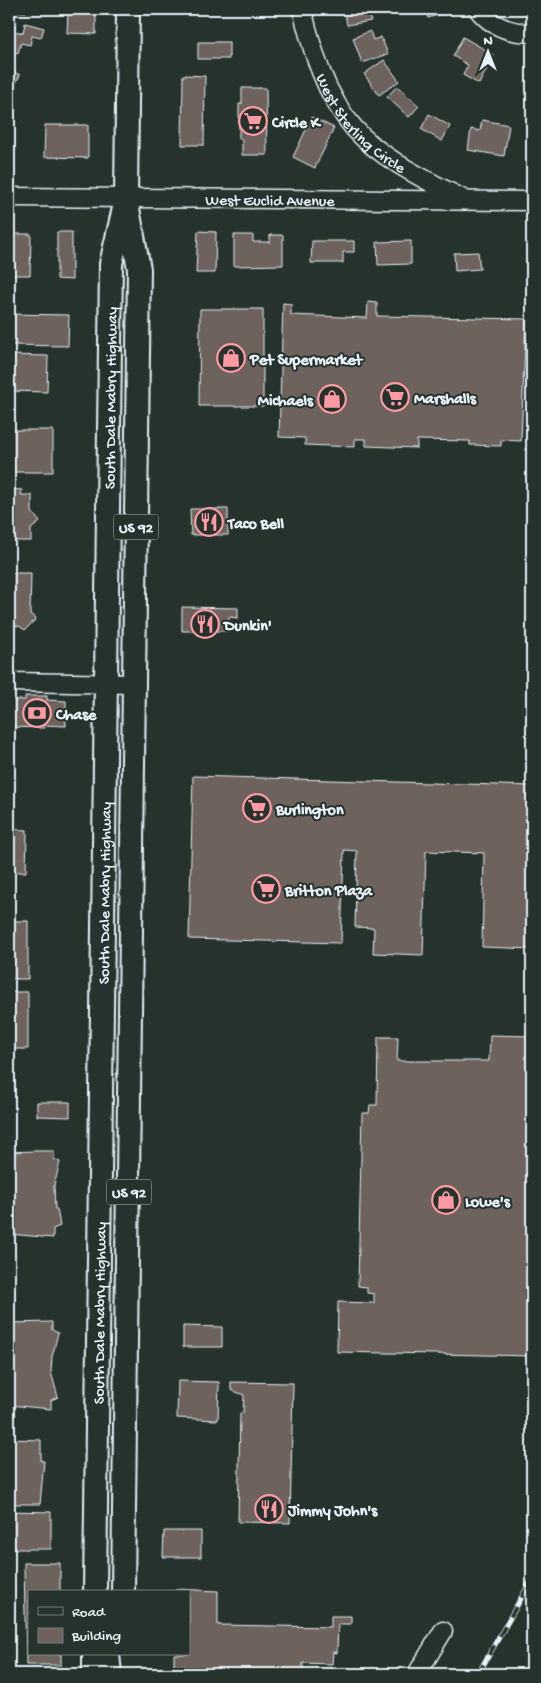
<svg xmlns="http://www.w3.org/2000/svg" width="541" height="1683" viewBox="0 0 541 1683" font-family="'Gochi Hand',sans-serif">
  <style>
    .building { fill: #6e625b; stroke: #e8f1f8 }
    .lines { fill: none; stroke-linecap: round; stroke-linejoin: round }
    .minor-casing { stroke: #e8f1f8; stroke-width: 21 }
    .major-casing { stroke: #e8f1f8; stroke-width: 26 }
    .minor { stroke: #26332d; stroke-width: 18 }
    .major { stroke: #26332d; stroke-width: 22 }
    .rail-casing { stroke: #e8f1f8; stroke-width: 5.5 }
    .rail { stroke: #26332d; stroke-width: 4; stroke-dasharray: 11; stroke-linecap: butt }
    .labels { text-anchor: middle; stroke-width: 4; stroke-linejoin: round; paint-order: stroke }
    .shield { fill: #26332d; stroke: #aeb8bb; stroke-width: 1 }
    .shield-label { font-size: 15px; font-weight: bold; fill: #e8f1f8 }
    .street-label { font-size: 16px; fill: #e8f1f8; stroke: #26332d }
    .poi-label { font-size: 16px; font-weight: bold; fill: #e8f1f8; stroke: #26332d; text-anchor: start }
  </style>
  <rect width="100%" height="100%" fill="#26332d"/>
  <filter id="ink" filterUnits="userSpaceOnUse"><feTurbulence type="fractalNoise" baseFrequency=".02" numOctaves="2"/><feDisplacementMap in="SourceGraphic" scale="10" xChannelSelector="R" yChannelSelector="G"/><feConvolveMatrix kernelMatrix="1 2 1 2 8 2 1 2 1" color-interpolation-filters="sRGB"/></filter>
  <g filter="url(#ink)">
    <!-- building -->
    <path class="building" d="M 9,9 L 26,9 L 26,12 L 9,11 Z
      M 344,9 L 369,9 L 371,21 L 347,25 Z
      M 425,9 L 442,9 L 444,13 L 428,18 Z
      M 68,12 L 96,13 L 96,34 L 67,33 Z
      M 9,19 L 16,21 L 14,31 L 23,33 L 25,23 L 44,28 L 41,38 L 32,36 L 30,45 L 21,43 L 18,53 L 9,51 Z
      M 370,31 L 373,40 L 381,37 L 388,54 L 362,63 L 353,38 Z
      M 463,37 L 494,55 L 479,84 L 463,75 L 468,65 L 453,56 Z
      M 198,42 L 229,42 L 229,59 L 198,59 Z
      M 384,60 L 399,81 L 379,95 L 364,74 Z
      M 9,70 L 20,75 L 15,85 L 9,81 Z
      M 183,75 L 205,76 L 204,145 L 182,145 Z
      M 397,86 L 419,106 L 409,117 L 387,97 Z
      M 242,88 L 266,88 L 267,155 L 242,155 L 242,139 L 239,139 L 239,104 L 242,104 Z
      M 429,114 L 450,126 L 442,141 L 421,129 Z
      M 312,117 L 334,128 L 315,168 L 293,157 Z
      M 482,120 L 509,125 L 504,156 L 468,150 L 471,129 L 480,131 Z
      M 45,125 L 88,125 L 88,158 L 44,157 Z
      M 9,137 L 13,137 L 13,158 L 9,158 Z
      M 198,231 L 216,232 L 215,273 L 196,273 Z
      M 57,232 L 72,232 L 72,280 L 57,279 Z
      M 9,234 L 31,234 L 30,275 L 9,275 Z
      M 234,235 L 253,235 L 253,242 L 270,242 L 270,235 L 283,235 L 283,265 L 234,266 Z
      M 312,241 L 354,241 L 354,252 L 343,252 L 343,263 L 311,263 Z
      M 411,241 L 411,264 L 378,265 L 377,242 Z
      M 478,252 L 480,269 L 455,271 L 454,253 Z
      M 368,302 L 377,303 L 377,316 L 526,319 L 521,441 L 501,440 L 501,446 L 470,445 L 470,441 L 417,440 L 417,448 L 366,446 L 366,439 L 355,439 L 355,447 L 305,445 L 305,438 L 279,437 L 283,303 L 291,304 L 291,315 L 367,318 Z
      M 200,309 L 263,309 L 263,406 L 199,406 Z
      M 9,314 L 69,315 L 68,346 L 9,345 Z
      M 9,355 L 48,356 L 47,392 L 9,391 Z
      M 9,430 L 53,430 L 53,472 L 9,472 Z
      M 9,489 L 22,490 L 21,495 L 32,495 L 32,512 L 40,522 L 31,529 L 31,541 L 9,541 Z
      M 190,509 L 228,509 L 228,535 L 191,535 Z
      M 9,573 L 31,573 L 30,614 L 36,619 L 25,630 L 19,626 L 9,626 Z
      M 182,607 L 238,608 L 238,618 L 229,617 L 228,631 L 182,631 Z
      M 25,696 L 47,696 L 47,700 L 66,701 L 66,726 L 45,725 L 45,728 L 9,727 L 9,700 L 25,700 Z
      M 193,776 L 532,786 L 532,949 L 482,947 L 484,853 L 426,851 L 423,955 L 373,953 L 374,928 L 355,927 L 357,851 L 344,850 L 341,943 L 189,939 Z
      M 9,829 L 27,830 L 26,872 L 9,872 Z
      M 9,921 L 28,921 L 28,979 L 9,979 Z
      M 9,992 L 28,992 L 28,1049 L 9,1049 Z
      M 490,1035 L 532,1036 L 532,1356 L 337,1352 L 338,1302 L 374,1303 L 374,1294 L 367,1293 L 367,1287 L 358,1286 L 362,1113 L 369,1113 L 370,1105 L 377,1105 L 378,1037 L 398,1037 L 397,1061 L 489,1061 Z
      M 37,1102 L 70,1102 L 70,1117 L 37,1116 Z
      M 34,1151 L 54,1151 L 54,1159 L 60,1162 L 54,1186 L 55,1209 L 57,1209 L 60,1226 L 53,1229 L 53,1238 L 9,1234 L 9,1152 Z
      M 52,1322 L 52,1330 L 58,1333 L 52,1357 L 51,1372 L 58,1397 L 51,1400 L 51,1409 L 9,1405 L 9,1323 Z
      M 183,1326 L 222,1327 L 222,1347 L 183,1347 Z
      M 178,1381 L 219,1382 L 218,1420 L 177,1418 Z
      M 231,1382 L 293,1383 L 290,1523 L 238,1522 L 240,1413 L 243,1413 L 244,1395 L 231,1390 Z
      M 9,1439 L 41,1440 L 41,1461 L 44,1461 L 40,1504 L 9,1504 Z
      M 9,1511 L 51,1512 L 51,1549 L 9,1549 Z
      M 164,1531 L 201,1531 L 201,1557 L 163,1557 Z
      M 24,1563 L 60,1563 L 60,1592 L 29,1592 L 29,1654 L 61,1654 L 61,1665 L 26,1665 Z
      M 176,1589 L 218,1591 L 218,1625 L 331,1627 L 331,1616 L 351,1616 L 351,1624 L 338,1624 L 337,1653 L 333,1652 L 332,1664 L 303,1663 L 303,1674 L 174,1674 L 174,1654 L 189,1654 L 189,1592 L 176,1592 Z"/>
    <g class="lines">
      <defs>
        <g id="minor">
          <path id="s1" d="M 302,9 C 312,50 325,95 354,128 C 381,159 426,180 463,199"/>
          <path d="M 478,9 C 491,26 511,33 532,33"/>
          <path id="s2" d="M 9,197 L 532,201"/>
          <path d="M 9,682 L 134,684"/>
          <path d="M 417,1674 L 443,1631"/>
        </g>
        <g id="major">
          <path id="s3" d="M 95,1592 L 111,264 L 124,208"/>
          <path d="M 123,1592 L 139,269 L 126,198 L 128,9"/>
          <path d="M 108,1654 L 110,1674"/>
          <path d="M 94,1674 L 94,1654"/>
        </g>
      </defs>
      <!-- minor casing -->
      <use href="#minor" class="minor-casing"/>
      <!-- major casing -->
      <use href="#major" class="major-casing"/>
      <!-- minor -->
      <use href="#minor" class="minor"/>
      <!-- major -->
      <use href="#major" class="major"/>
      <defs>
        <path id="rail" d="M 478,1674 L 532,1579"/>
      </defs>
      <!-- rail casing -->
      <use href="#rail" class="rail-casing"/>
      <!-- rail -->
      <use href="#rail" class="rail"/>
    </g>
  </g>
  <!-- icons -->
  <defs>
    <symbol id="supermarket-ring" viewBox="-11 -11 22 22"><circle r="9.5" fill="#26332d" stroke="#ff9aa2" stroke-width="1.5"/><path d="M-6-5.5h2.5l.6 2H6L4.5 2H-2.5L-4.4-4H-6ZM-1.5 3.2a1.3 1.3 0 1 0 .1 0ZM3 3.2a1.3 1.3 0 1 0 .1 0Z" fill="#ff9aa2"/></symbol>
    <symbol id="shop-ring" viewBox="-11 -11 22 22"><circle r="9.5" fill="#26332d" stroke="#ff9aa2" stroke-width="1.5"/><path d="M-5-2.5h2.3a2.7 3.5 0 0 1 5.4 0H5L5.5 6h-11ZM-1.5-2.5h3a1.5 2.3 0 0 0-3 0Z" fill="#ff9aa2"/></symbol>
    <symbol id="restaurant-ring" viewBox="-11 -11 22 22"><circle r="9.5" fill="#26332d" stroke="#ff9aa2" stroke-width="1.5"/><path d="M-5-6h1v4h1v-4h1v4h1v-4h1v5L-1.5 .5V6h-2V.5L-5-1ZM5-6V6H3V1.5H1.5Q1.5-4 5-6Z" fill="#ff9aa2"/></symbol>
    <symbol id="bank-ring" viewBox="-11 -11 22 22"><circle r="9.5" fill="#26332d" stroke="#ff9aa2" stroke-width="1.5"/><path d="M-6-4H6V4H-6ZM0-2.3a2.3 2.3 0 1 0 0 4.6a2.3 2.3 0 1 0 0-4.6Z" fill="#ff9aa2"/></symbol>
  </defs>
  <g fill-rule="evenodd">
    <use href="#supermarket-ring" x="237" y="105" width="32" height="32"/>
    <use href="#shop-ring" x="215" y="342" width="32" height="32"/>
    <use href="#supermarket-ring" x="379" y="381" width="32" height="32"/>
    <use href="#shop-ring" x="316" y="383" width="32" height="32"/>
    <use href="#restaurant-ring" x="193" y="506" width="32" height="32"/>
    <use href="#restaurant-ring" x="189" y="608" width="32" height="32"/>
    <use href="#bank-ring" x="21" y="697" width="32" height="32"/>
    <use href="#supermarket-ring" x="241" y="792" width="32" height="32"/>
    <use href="#supermarket-ring" x="250" y="873" width="32" height="32"/>
    <use href="#shop-ring" x="430" y="1184" width="32" height="32"/>
    <use href="#restaurant-ring" x="253" y="1493" width="32" height="32"/>
  </g>
  <g class="labels">
    <!-- shield labels -->
    <g class="shield">
      <rect x="113.5" y="514.5" width="45" height="25" rx="4"/>
      <rect x="106.5" y="1179.5" width="45" height="25" rx="4"/>
    </g>
    <g class="shield-label">
      <text x="136" y="532">US 92</text>
      <text x="129" y="1197">US 92</text>
    </g>
    <!-- street labels -->
    <g class="street-label">
      <text dy="6" stroke="none"><textPath href="#s1" startOffset="132">West Sterling Circle</textPath></text>
      <text dy="6" stroke="none"><textPath href="#s2" startOffset="261">West Euclid Avenue</textPath></text>
      <text dy="6" stroke="none"><textPath href="#s3" startOffset="1194">South Dale Mabry Highway</textPath></text>
      <text dy="6" stroke="none"><textPath href="#s3" startOffset="699">South Dale Mabry Highway</textPath></text>
      <text dy="6" stroke="none"><textPath href="#s3" startOffset="279">South Dale Mabry Highway</textPath></text>
    </g>
    <!-- poi labels -->
    <g class="poi-label">
      <text x="272" y="127">Circle K</text>
      <text x="250" y="364">Pet Supermarket</text>
      <text x="414" y="403">Marshalls</text>
      <text x="313" y="405" text-anchor="end">Michaels</text>
      <text x="228" y="528">Taco Bell</text>
      <text x="224" y="630">Dunkin'</text>
      <text x="56" y="719">Chase</text>
      <text x="276" y="814">Burlington</text>
      <text x="285" y="895">Britton Plaza</text>
      <text x="465" y="1206">Lowe's</text>
      <text x="288" y="1515">Jimmy John's</text>
    </g>
  </g>
  <!-- margin -->
  <rect width="541" height="1683" fill="none" stroke="#26332d" stroke-width="30"/>
  <rect x="15" y="15" width="511" height="1653" fill="none" stroke="#e8f1f8" stroke-width="2" filter="url(#ink)"/>
  <!-- legend -->
  <rect x="28" y="1590" width="162" height="65" fill="#26332d" stroke="#747f7e"/>
  <rect x="38" y="1607" width="25" height="8" fill="#26332d" stroke="#747f7e"/>
  <text x="72" y="1616" font-size="15" fill="#e8f1f8">Road</text>
  <rect x="38" y="1628" width="25" height="15" fill="#6e625b" stroke="#747f7e"/>
  <text x="72" y="1640" font-size="15" fill="#e8f1f8">Building</text>
  <!-- north arrow -->
  <g transform="translate(488 52)" stroke="#26332d" stroke-width="4" paint-order="stroke">
  <path d="M0-4L9 19L0 12L-9 19Z" fill="#e8f1f8"/>
  <text y="-8" font-size="14" font-weight="bold" text-anchor="middle" fill="#e8f1f8">N</text>
  </g>
</svg>
